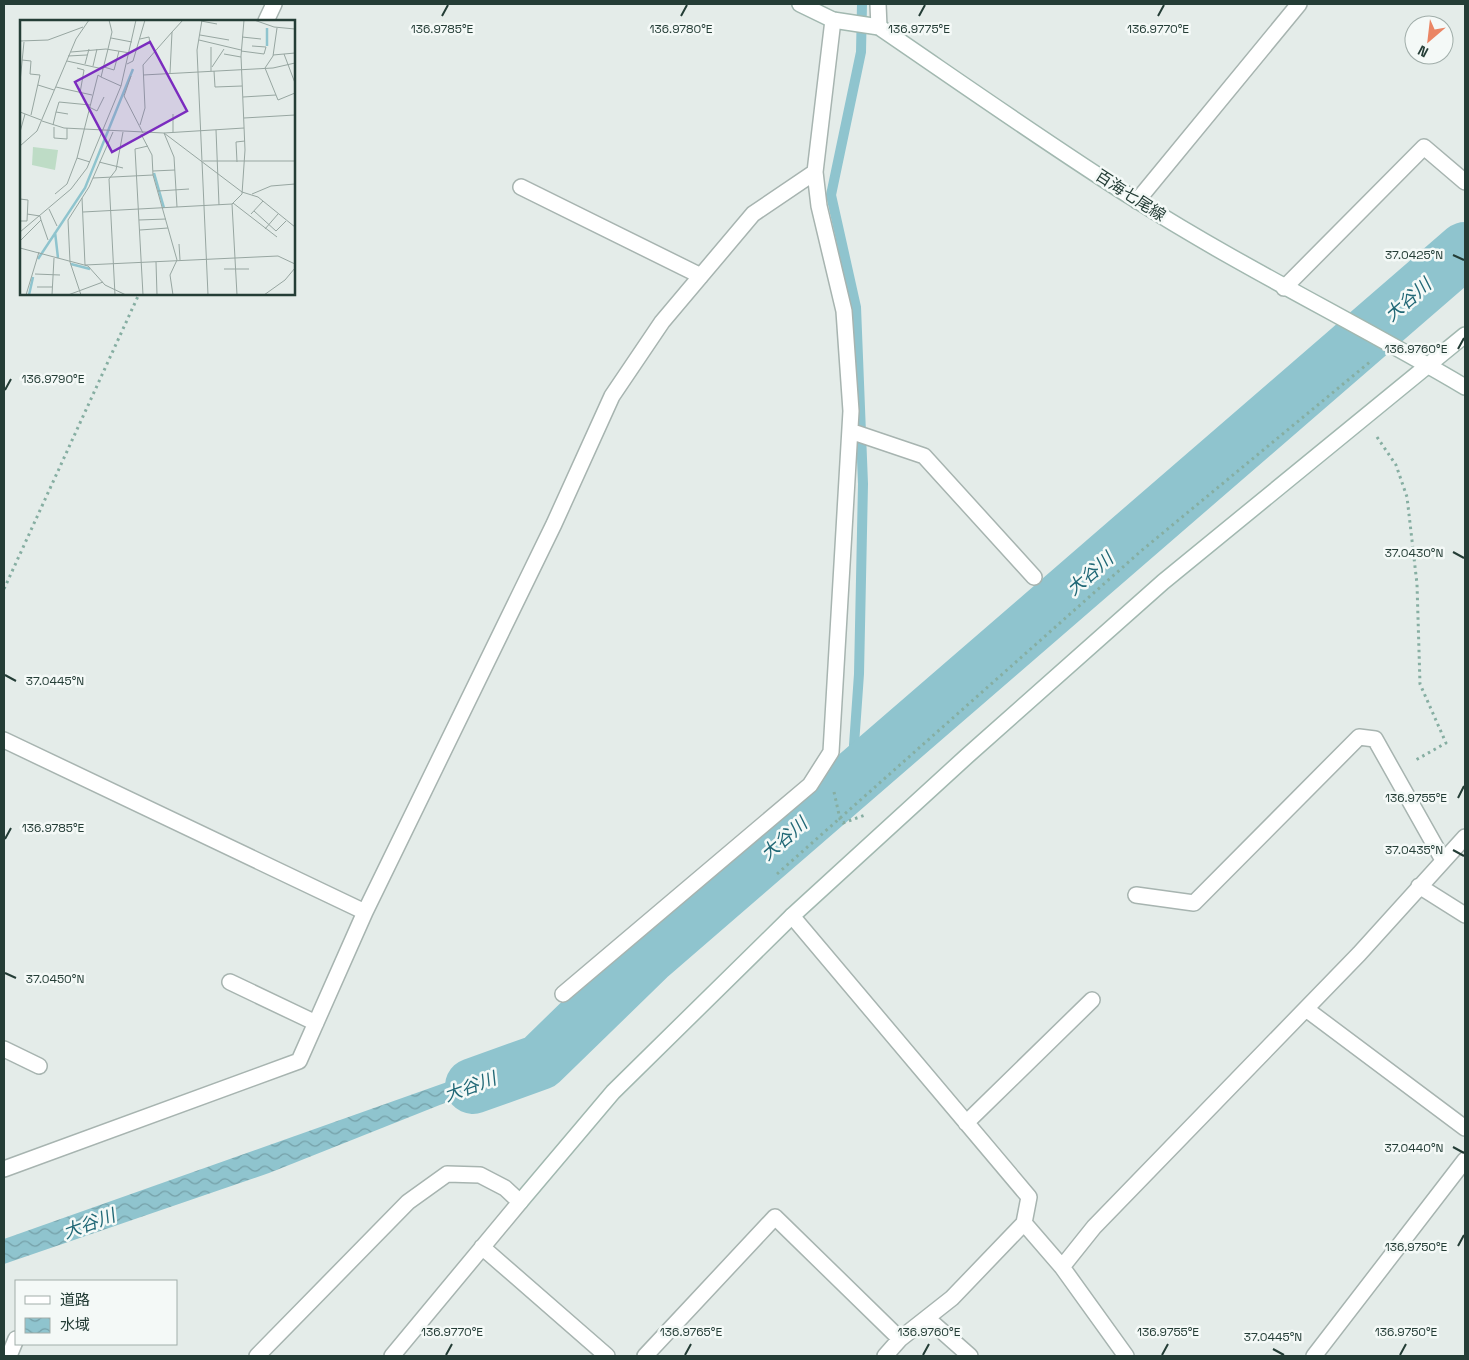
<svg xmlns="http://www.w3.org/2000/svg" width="1469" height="1360" viewBox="0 0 1469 1360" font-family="'Space Grotesk','Noto Sans JP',sans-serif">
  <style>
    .water { fill: url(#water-waves) }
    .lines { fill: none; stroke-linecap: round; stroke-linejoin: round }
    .stream { stroke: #8fc4ce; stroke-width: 10 }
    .river { stroke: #8fc4ce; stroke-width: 56 }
    .street-casing { stroke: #a7b4b0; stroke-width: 18 }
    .secondary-casing { stroke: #a2b8b0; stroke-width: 18 }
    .path { stroke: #86aea2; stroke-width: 3; stroke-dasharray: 2.5 4; stroke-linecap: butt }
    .street { stroke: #fff; stroke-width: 15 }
    .secondary { stroke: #fff; stroke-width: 15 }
    .ticks { fill: none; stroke: #243d36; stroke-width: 2 }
    .labels { text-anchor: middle; stroke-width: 5; stroke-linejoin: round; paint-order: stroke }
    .street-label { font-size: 16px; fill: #243d36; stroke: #f4f9f7 }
    .water-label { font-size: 18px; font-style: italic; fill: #216876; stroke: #f4f9f7 }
    .inset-river { fill: none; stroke: #8fc4ce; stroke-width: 2.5 }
    .inset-road { fill: none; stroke: #97a6a1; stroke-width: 1 }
    .view { fill: #7b2cbf; fill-opacity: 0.15; stroke: #7b2cbf; stroke-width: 2.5 }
    .inset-edge { fill: none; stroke: #243d36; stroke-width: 2.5 }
    .ticks-label { font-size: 12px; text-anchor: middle; fill: #243d36; stroke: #f4f9f7; stroke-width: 5; stroke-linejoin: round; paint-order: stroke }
  </style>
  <defs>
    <pattern id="water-waves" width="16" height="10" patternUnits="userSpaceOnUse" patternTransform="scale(1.25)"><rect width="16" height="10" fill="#8fc4ce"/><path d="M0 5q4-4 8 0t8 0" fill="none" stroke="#75a0a8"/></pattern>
  </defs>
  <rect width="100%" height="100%" fill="#e4ece9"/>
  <!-- water -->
  <path class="water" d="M 532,1052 L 550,1061 L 269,1173 L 4,1264 L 4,1239 Z"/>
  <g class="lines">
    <!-- stream -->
    <path class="stream" d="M 856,776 L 854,745 L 859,674 L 863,484 L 856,307 L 831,195 L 861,52 L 862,4"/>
    <!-- river -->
    <path class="river" d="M 473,1086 L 540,1062 L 650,955 L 1465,250"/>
    <defs>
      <path id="street" d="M 878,4 L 879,27
        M 266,21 L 274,4
        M 521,187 L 701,276
        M 1137,201 L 1299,4
        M 1284,288 L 1424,147 L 1465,182
        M 850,431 L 924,456 L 1034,577
        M 4,740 L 365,912
        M 1419,886 L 1465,915
        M 1136,895 L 1194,903 L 1359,737 L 1375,739 L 1443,860
        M 792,916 L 1029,1197 L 1024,1223
        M 230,982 L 316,1023
        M 563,994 L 810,785 L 831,752 L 851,411 L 844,311 L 819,206 L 815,172 L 833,20
        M 1306,1009 L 1465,1128
        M 4,1049 L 39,1066
        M 966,1123 L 1092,1000
        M 4,1169 L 299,1061 L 365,912 L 554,524 L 612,396 L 662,322 L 753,214 L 815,172
        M 482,1247 L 607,1356
        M 1062,1267 L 1126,1356
        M 927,1318 L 970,1356
        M 9,1356 L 16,1339
        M 257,1356 L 408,1202 L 447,1174 L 480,1175 L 505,1188 L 520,1202 L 392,1356
        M 645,1356 L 775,1217 L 900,1339
        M 885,1356 L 900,1339 L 952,1298 L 1024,1223 L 1062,1267 L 1094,1227 L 1359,954 L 1465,837
        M 1314,1356 L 1465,1160"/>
      <path id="secondary" d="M 800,4 L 833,20 L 879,27 C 964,85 1049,145 1136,200 C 1243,268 1357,323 1465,387
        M 520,1202 L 613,1092 L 792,916 L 967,756 L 1163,582 L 1465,335"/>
    </defs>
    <!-- street casing -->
    <use href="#street" class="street-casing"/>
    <!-- secondary casing -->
    <use href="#secondary" class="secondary-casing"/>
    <!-- path -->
    <path class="path" d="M 1377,437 L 1396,465 L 1407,497 L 1417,584 L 1420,684 L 1446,743 L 1414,761
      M 4,589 L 139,294
      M 834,792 L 840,819 L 843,823 L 865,815
      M 777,874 L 1141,551 L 1371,361"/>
    <!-- street -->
    <use href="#street" class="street"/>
    <!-- secondary -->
    <use href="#secondary" class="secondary"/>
  </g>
  <!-- ticks -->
  <path class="ticks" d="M 442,16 L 448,5M 681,16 L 687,5M 919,16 L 925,5M 1158,16 L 1164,5M 1453,255 L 1464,260M 1458,349 L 1464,338M 5,390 L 11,379M 1453,552 L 1464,558M 5,675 L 16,681M 1458,798 L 1464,786M 5,839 L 11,828M 1453,850 L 1464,856M 5,973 L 16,978M 1453,1147 L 1464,1153M 1458,1246 L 1464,1235M 1273,1349 L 1284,1355M 446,1355 L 452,1344M 685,1355 L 691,1344M 923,1355 L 929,1344M 1162,1355 L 1168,1344M 1400,1355 L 1406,1344"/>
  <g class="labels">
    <!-- street labels -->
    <g class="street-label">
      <text transform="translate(1131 195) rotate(33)" y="6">百海七尾線</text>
    </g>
    <!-- water labels -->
    <g class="water-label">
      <text transform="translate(1408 300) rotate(-41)" y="6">大谷川</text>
      <text transform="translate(1090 574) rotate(-41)" y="6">大谷川</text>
      <text transform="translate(784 839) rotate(-41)" y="6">大谷川</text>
      <text transform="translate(470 1087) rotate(-20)" y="6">大谷川</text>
      <text transform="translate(89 1224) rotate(-20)" y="6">大谷川</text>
    </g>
  </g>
  <!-- overview -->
  <g transform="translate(20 20)">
    <rect width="275" height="275" fill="#e4ece9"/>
    <path d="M 13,127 L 38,130 L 35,150 L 12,145 Z" fill="#bedcc6"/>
    <path class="inset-river" d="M 247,26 L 247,8M 134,153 L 144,188M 35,212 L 38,238M 18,239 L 65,168 L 113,49M 51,244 L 70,249M 9,275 L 13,257"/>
    <path class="inset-road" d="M 182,0 L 177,30 L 188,275M 234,0 L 254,7 L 275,9M 181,1 L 197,4M 257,8 L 253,36 L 245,48 L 258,80 L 275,73M 180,15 L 209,20M 222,17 L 241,19M 91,18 L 112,22M 120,19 L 129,17 L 130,24M 179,20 L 221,30M 0,21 L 28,20 L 63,7M 221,31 L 244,34 L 246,27 L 232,26M 51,32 L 86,29 L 110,33M 204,34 L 221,37M 264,34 L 275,63M 253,35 L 275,33M 48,36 L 67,35M 2,40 L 11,41 L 10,54 L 20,55 L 11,95M 47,41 L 83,49M 65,44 L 69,29M 107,44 L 113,41 L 125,0M 73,46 L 77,29M 84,47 L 94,50 L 99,31M 192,47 L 204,29M 57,48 L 64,50 L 60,73M 191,51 L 191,27M 194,51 L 195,67 L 222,66M 150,53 L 152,12 L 163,0M 123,55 L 253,48 L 275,43M 111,56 L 104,76 L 123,113M 81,57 L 101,66M 0,62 L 4,22M 18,65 L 34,70M 36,67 L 72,75M 223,77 L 256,75M 69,87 L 77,91 L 84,77M 0,92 L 21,100M 36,92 L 39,82 L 70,85M 153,94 L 153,112M 224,98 L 275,95M 22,101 L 44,108 L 144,113 L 222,172 L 238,177 L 275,207M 33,105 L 36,92 L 48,94M 120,105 L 125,88 L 123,45 L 152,12M 34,107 L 34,118 L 47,119 L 47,108M 196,110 L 199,185M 0,112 L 5,94M 121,114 L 132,135 L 133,155 L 157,240 L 150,255 L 153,275M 0,126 L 17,111 L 56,19 L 69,0M 57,138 L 78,55 L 81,57 L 88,29 L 92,12 L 89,0M 183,141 L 275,141M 79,142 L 103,148M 217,142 L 216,122 L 225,121M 133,151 L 155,150M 73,158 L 133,155M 138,171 L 169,169M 35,174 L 47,164 L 57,138 L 70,142M 232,174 L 251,166 L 275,164M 62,178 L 65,245 L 258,236 L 275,244M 0,179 L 8,180 L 7,201 L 0,201M 213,183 L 257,217M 212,184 L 217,275M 157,187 L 154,137 L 144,113 L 224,108M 29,189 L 37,206M 234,191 L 256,211 L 266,201M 63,192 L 212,184 L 222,174 L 225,130 L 221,36 L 224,0M 231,194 L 243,181M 21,200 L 28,220M 119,200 L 146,199M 245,209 L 258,194M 120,210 L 148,208M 0,212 L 51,169 L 67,148 L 101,66 L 116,0M 0,221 L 21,200 L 20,196 L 7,194M 159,224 L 160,240M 0,228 L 68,246 L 85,265 L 106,275M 136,242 L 137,275M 204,249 L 229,249M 15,254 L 40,255M 17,267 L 32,267M 6,275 L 19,232M 32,275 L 34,238M 48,275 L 83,262M 61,275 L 50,242 L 48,200 L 69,167 L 93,112M 95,275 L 89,159 L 96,150 L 103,112M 123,275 L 115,129 L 128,126M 244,275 L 265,260 L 275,248"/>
    <path class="view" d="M 130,22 L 167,91 L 92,132 L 55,62 Z"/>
    <rect width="275" height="275" class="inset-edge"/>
  </g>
  <g class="ticks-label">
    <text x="442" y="33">136.9785°E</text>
    <text x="681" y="33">136.9780°E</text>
    <text x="919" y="33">136.9775°E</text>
    <text x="1158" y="33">136.9770°E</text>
    <text x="1414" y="259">37.0425°N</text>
    <text x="1416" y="353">136.9760°E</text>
    <text x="53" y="383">136.9790°E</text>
    <text x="1414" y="557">37.0430°N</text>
    <text x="55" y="685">37.0445°N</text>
    <text x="1416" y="802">136.9755°E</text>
    <text x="53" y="832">136.9785°E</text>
    <text x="1414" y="854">37.0435°N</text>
    <text x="55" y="983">37.0450°N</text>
    <text x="1414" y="1152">37.0440°N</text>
    <text x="1416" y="1251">136.9750°E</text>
    <text x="452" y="1336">136.9770°E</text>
    <text x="691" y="1336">136.9765°E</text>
    <text x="929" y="1336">136.9760°E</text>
    <text x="1168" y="1336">136.9755°E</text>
    <text x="1406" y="1336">136.9750°E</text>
    <text x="1273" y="1341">37.0445°N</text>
  </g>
  <!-- border -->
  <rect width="1469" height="1360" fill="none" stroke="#243d36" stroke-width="10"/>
  <!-- legend -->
  <rect x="15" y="1280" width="162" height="65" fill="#f4f9f7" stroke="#a1aeaa"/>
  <rect x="25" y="1296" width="25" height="8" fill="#ffffff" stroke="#a1aeaa"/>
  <text x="60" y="1305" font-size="15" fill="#243d36">道路</text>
  <rect x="25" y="1318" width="25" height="15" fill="url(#water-waves)" stroke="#a1aeaa"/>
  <text x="60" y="1330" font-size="15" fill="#243d36">水域</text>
  <!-- north arrow -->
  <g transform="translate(1429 40) rotate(208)"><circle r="24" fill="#f4f9f7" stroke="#a1aeaa"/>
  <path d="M0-4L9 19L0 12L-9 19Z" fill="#ea8564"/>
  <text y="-8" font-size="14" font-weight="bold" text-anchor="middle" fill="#243d36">N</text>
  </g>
</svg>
